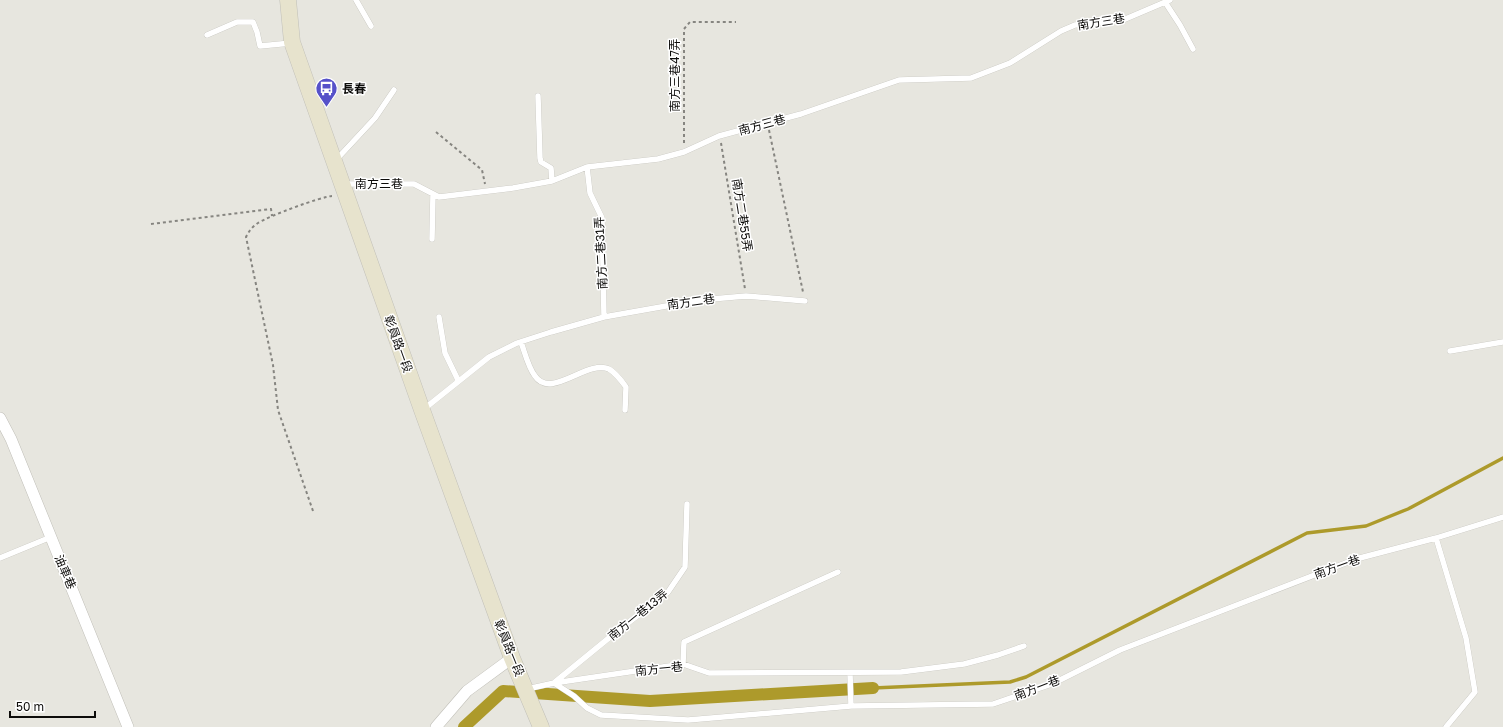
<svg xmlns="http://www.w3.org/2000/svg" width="1503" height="727" viewBox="0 0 1503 727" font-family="'Golos Text','Noto Sans TC',sans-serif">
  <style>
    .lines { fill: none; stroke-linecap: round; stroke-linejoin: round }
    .stream { stroke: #ad9a2b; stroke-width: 3.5 }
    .canal { stroke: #ad9a2b; stroke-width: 12 }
    .lane-casing { stroke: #c0bfb8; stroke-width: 6 }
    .street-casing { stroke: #c0bfb8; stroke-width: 12 }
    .secondary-casing { stroke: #c0bfb8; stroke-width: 17 }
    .path { stroke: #868580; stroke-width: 2; stroke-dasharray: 3 3; stroke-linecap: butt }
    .lane { stroke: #fff; stroke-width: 5.5 }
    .street { stroke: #fff; stroke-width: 11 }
    .secondary { stroke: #e7e3cd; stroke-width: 16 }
    .labels { text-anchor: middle; stroke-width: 3; stroke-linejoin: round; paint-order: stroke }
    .street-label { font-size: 12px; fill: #0d0c0a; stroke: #fff }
    .poi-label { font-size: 12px; font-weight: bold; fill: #0d0c0a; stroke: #fff; text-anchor: start }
  </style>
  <rect width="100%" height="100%" fill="#e7e6df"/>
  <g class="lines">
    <!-- stream -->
    <path class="stream" d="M 873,688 L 1010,682 L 1026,677 L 1307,533 L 1366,526 L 1408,509 L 1503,458"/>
    <!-- canal -->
    <path class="canal" d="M 464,727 L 503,691 L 650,701 L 873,688"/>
    <defs>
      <path id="lane" d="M 356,0 L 371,26
        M 1165,2 L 1180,25 L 1193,49
        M 207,35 L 237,22 L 253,22 L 257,32 L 260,46 L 291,43
        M 538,96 L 540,158 L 541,162 L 551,168 L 552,181
        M 336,160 L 375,118 L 394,90
        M 587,167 L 590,193 L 602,218 L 604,317
        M 344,184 L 414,184 L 439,197 L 513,188 L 552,181 L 587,167 L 658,159 L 684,152 L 719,136 L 801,114 L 899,80 L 971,78 L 1010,63 L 1061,31 L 1075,25 L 1123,20 L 1170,0
        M 432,239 L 433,194
        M 439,317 L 445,353 L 458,380
        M 521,342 C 525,353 528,367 535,376 C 551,400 587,359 609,369 C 616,373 621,380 626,387 L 625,410
        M 1450,351 L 1503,342
        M 424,409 L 489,357 L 517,343 L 551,332 L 604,317 L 700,300 L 746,296 L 805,301
        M 1436,538 L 1466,638 L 1475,692 L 1446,727
        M 0,558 L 51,537
        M 683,664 L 684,642 L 838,572
        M 850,673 L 851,706
        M 555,682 L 615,633 L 668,592 L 685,567 L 687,504
        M 554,683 L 683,664 L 709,673 L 901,672 L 964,664 L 998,655 L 1024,646
        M 527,689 L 554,683 L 574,696 L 587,708 L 601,715 L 688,720 L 851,706 L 993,704 L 1052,684 L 1120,650 L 1356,559 L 1436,538 L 1503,517"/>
      <path id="street" d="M 0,418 L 11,439 L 128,727
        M 436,727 L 467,691 L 512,658"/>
      <path id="secondary" d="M 288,0 L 292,42 L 298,59 L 422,410 L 512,658 L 541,727"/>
    </defs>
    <!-- lane casing -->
    <use href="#lane" class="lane-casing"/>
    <!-- street casing -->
    <use href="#street" class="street-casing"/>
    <!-- secondary casing -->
    <use href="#secondary" class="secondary-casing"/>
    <!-- path -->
    <path class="path" d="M 769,130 L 803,292
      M 436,132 L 482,170 L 485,184
      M 684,143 L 684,29 L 690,22 L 736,22
      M 721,143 L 745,289
      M 151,224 L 271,209 L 272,216
      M 313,511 L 278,410 L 273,365 L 246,237 C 249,231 252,227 258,223 C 269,216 320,197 332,196"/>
    <!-- lane -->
    <use href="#lane" class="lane"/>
    <!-- street -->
    <use href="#street" class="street"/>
    <!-- secondary -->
    <use href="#secondary" class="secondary"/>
  </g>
  <!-- icons -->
  <defs>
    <symbol id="bus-pin" viewBox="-11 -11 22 30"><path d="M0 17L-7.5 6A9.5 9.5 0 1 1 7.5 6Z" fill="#5651c9" stroke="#fff"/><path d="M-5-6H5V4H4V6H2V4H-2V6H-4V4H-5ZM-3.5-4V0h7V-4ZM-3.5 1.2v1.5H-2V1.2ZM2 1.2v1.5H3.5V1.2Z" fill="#fff"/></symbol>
  </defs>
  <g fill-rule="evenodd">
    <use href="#bus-pin" x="314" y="76" width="25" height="34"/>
  </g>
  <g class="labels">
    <!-- street labels -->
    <g class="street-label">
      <text transform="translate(1101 22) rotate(-9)" y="4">南方三巷</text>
      <text transform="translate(675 75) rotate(-90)" y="4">南方三巷47弄</text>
      <text transform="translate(762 125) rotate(-15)" y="4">南方三巷</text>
      <text x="379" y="188">南方三巷</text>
      <text transform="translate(742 215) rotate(81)" y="4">南方二巷55弄</text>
      <text transform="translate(601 253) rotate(-93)" y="4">南方二巷31弄</text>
      <text transform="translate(691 302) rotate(-8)" y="4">南方二巷</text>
      <text transform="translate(398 344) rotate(70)" y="4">彰員路一段</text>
      <text transform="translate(1337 567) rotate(-20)" y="4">南方一巷</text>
      <text transform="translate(65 572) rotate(67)" y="4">油車巷</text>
      <text transform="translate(638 615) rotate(-39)" y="4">南方一巷13弄</text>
      <text transform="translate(509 648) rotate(68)" y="4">彰員路一段</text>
      <text transform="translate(659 669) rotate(-6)" y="4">南方一巷</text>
      <text transform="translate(1037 688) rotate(-21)" y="4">南方一巷</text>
    </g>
    <!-- poi labels -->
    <g class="poi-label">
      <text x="342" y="93">長春</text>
    </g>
  </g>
  <!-- scale -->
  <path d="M10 711v6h85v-6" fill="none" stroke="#0d0c0a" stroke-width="2"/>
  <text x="16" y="711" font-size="12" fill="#0d0c0a" stroke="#ffffff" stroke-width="3" paint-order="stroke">50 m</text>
</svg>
